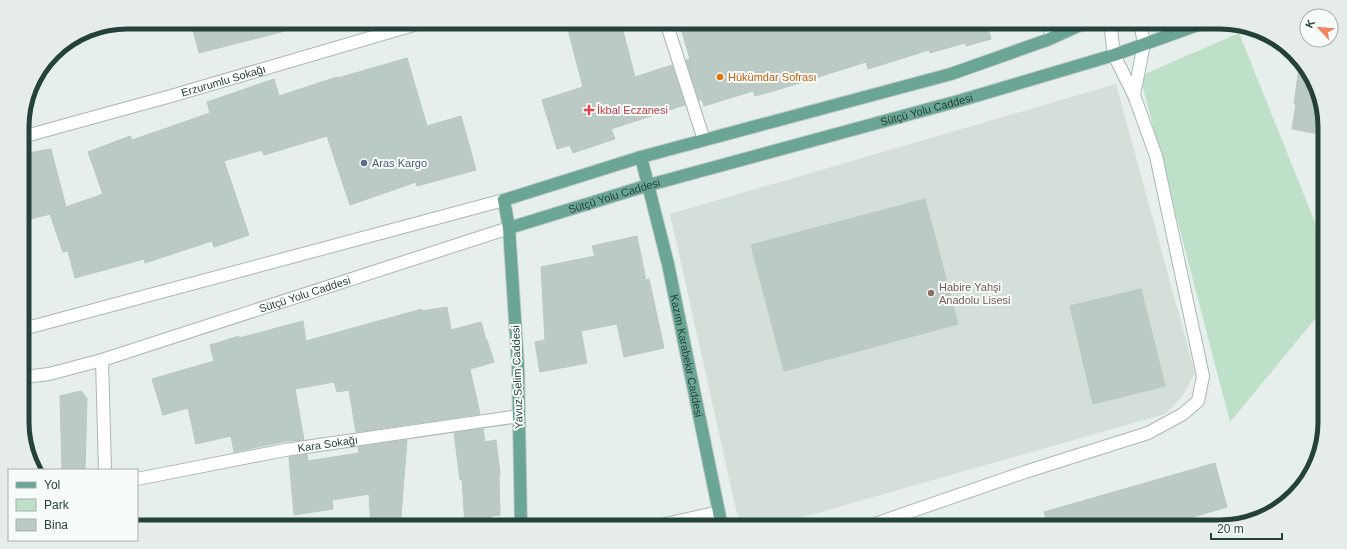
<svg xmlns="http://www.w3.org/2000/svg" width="1347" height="549" viewBox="0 0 1347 549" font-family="Arial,sans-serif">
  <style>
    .built { fill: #d4dfda }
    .green { fill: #bfe0c8 }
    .building { fill: #bbcac4; stroke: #b8c9c2 }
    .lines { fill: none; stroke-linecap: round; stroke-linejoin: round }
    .minor-casing { stroke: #a8b8b2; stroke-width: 14 }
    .major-casing { stroke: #c2cac8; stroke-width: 14 }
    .minor { stroke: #fff; stroke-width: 12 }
    .major { stroke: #6aa596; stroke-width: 12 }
    .food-dot { fill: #e8710a; stroke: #f7fbf9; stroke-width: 1.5 }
    .health-dot { fill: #e0444e; stroke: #f7fbf9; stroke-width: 1.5 }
    .service-dot { fill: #5c6f8a; stroke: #f7fbf9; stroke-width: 1.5 }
    .education-dot { fill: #8d6e63; stroke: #f7fbf9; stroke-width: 1.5 }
    .labels { text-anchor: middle; stroke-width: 4; stroke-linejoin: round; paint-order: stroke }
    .food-label { font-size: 11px; fill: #c56008; stroke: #f7fbf9; text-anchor: start }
    .street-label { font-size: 11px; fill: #24423a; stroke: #f7fbf9 }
    .health-label { font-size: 11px; fill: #be3a42; stroke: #f7fbf9; text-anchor: start }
    .service-label { font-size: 11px; fill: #4e5e75; stroke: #f7fbf9; text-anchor: start }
    .education-label { font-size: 11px; fill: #785e54; stroke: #f7fbf9; text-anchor: start }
    .rim { fill: none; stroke: #24423a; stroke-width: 5 }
  </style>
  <rect width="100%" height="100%" fill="#e6efeb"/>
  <!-- built -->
  <path class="built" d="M 1116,84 L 1195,373 L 1181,398 L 1165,414 L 768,527 L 740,527 L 670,214 Z"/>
  <!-- green -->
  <path class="green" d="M 1239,33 L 1324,245 L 1325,307 L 1230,422 L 1140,76 Z"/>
  <!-- building -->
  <path class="building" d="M 191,22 L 292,22 L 293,29 L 199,53 Z
    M 566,22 L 616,22 L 618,32 L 623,31 L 635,77 L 672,65 L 685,105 L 611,129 L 615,139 L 573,153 L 570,145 L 557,149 L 542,100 L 583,87 Z
    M 679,22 L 986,22 L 991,39 L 966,46 L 965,43 L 930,53 L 929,50 L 868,69 L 866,62 L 777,90 L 755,96 L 753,91 L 704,106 L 702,100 L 699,100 L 686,60 L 690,59 Z
    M 407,58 L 427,126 L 461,116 L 476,170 L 417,186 L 416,182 L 350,205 L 327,136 L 264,155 L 262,150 L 224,161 L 249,235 L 214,247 L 212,241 L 145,263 L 144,259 L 75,278 L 68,251 L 63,252 L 50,214 L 23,221 L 22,154 L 51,149 L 66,207 L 103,194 L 88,152 L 130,136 L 132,140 L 210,113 L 207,102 L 274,79 L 279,96 L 337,77 L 338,78 Z
    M 1300,61 L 1303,63 L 1324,113 L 1324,135 L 1292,129 L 1296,104 L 1294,104 Z
    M 925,199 L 958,324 L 784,371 L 751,245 Z
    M 637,236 L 646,280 L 649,279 L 664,348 L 624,357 L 617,324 L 581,331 L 587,363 L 540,372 L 535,342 L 545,340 L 541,267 L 595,256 L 592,246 Z
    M 1141,289 L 1165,386 L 1093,404 L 1070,306 Z
    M 447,307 L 451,330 L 481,322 L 486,340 L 487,340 L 494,362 L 470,369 L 480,414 L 356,432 L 349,390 L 337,392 L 334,382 L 295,389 L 304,440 L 287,441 L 234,452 L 231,436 L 196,444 L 188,408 L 163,415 L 152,379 L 214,361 L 210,345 L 239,336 L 239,338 L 303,321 L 306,341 L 422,309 L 422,311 Z
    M 81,391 L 87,398 L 85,470 L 62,470 L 60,396 Z
    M 483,429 L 485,442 L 496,440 L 500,474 L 499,475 L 500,515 L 491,516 L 492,527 L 465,527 L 462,479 L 460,480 L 454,433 Z
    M 407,440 L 401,517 L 402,527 L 371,527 L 369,494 L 332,500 L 333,509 L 294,515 L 289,457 L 307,454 L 308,461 L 359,453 L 358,447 Z
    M 1215,463 L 1227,507 L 1159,527 L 1049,527 L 1044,512 Z"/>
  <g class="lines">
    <defs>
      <g id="minor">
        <path d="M 666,22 L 704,140"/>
        <path d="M 1047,40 L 1061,22"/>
        <path d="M 1134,95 L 1144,44 L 1140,22"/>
        <path id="s1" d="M 22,137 L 171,96 L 424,22"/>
        <path d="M 23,329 L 504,200"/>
        <path d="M 102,360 L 105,470"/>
        <path id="s2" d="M 24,377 L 49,374 L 102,360 L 509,228"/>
        <path id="s3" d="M 137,479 L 285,450 L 519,416"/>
        <path d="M 652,527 L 719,512"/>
        <path d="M 866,527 L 1025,472 L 1148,433 L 1183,414 L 1198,401 L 1203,376 L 1156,156 L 1134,95 L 1114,55 L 1110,22"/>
      </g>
      <g id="major">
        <path id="s4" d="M 641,157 L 668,264 L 722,527"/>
        <path id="s5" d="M 509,228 L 649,185 L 962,100 L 1114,55 L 1206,22"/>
        <path d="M 521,527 L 518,366 L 509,228 L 504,200 L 641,157 L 951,74 L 1047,40 L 1087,22"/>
      </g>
    </defs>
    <!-- minor casing -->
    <use href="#minor" class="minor-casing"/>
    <!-- major casing -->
    <use href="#major" class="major-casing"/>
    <!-- minor -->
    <use href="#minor" class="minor"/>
    <!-- major -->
    <use href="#major" class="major"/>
  </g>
  <!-- markers -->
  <circle class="food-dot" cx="720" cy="77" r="4"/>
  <path class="health-dot" d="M587 104h4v4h4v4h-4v4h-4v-4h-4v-4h4z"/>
  <circle class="service-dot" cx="364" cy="163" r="4"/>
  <circle class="education-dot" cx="931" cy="293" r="4"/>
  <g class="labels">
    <!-- food labels -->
    <g class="food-label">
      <text x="728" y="81">Hükümdar Sofrası</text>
    </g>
    <!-- street labels -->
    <g class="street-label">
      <text dy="4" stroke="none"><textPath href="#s1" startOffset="209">Erzurumlu Sokağı</textPath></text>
      <text dy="4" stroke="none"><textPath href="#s5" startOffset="434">Sütçü Yolu Caddesi</textPath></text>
      <text dy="4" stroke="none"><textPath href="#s5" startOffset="110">Sütçü Yolu Caddesi</textPath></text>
      <text dy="4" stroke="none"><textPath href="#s2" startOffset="293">Sütçü Yolu Caddesi</textPath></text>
      <text dy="4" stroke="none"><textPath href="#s4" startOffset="204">Kazım Karabekir Caddesi</textPath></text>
      <text transform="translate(517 377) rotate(-92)" y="4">Yavuz Selim Caddesi</text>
      <text dy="4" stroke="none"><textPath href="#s3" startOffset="194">Kara Sokağı</textPath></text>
    </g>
    <!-- health labels -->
    <g class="health-label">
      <text x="597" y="114">İkbal Eczanesi</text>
    </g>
    <!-- service labels -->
    <g class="service-label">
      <text x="372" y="167">Aras Kargo</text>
    </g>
    <!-- education labels -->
    <g class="education-label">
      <text x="939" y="291">Habire Yahşi<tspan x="939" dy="13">Anadolu Lisesi</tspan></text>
    </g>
  </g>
  <!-- crop -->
  <path d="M0 0H1347V549H0ZM127 29H1220A98 98 0 0 1 1318 127V422A98 98 0 0 1 1220 520H127A98 98 0 0 1 29 422V127A98 98 0 0 1 127 29Z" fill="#e6ecea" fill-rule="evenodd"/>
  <path class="rim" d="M127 29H1220A98 98 0 0 1 1318 127V422A98 98 0 0 1 1220 520H127A98 98 0 0 1 29 422V127A98 98 0 0 1 127 29Z"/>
  <!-- legend -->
  <rect x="8" y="469" width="130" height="72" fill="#f7fbf9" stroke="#a3b1ad"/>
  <rect x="16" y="482" width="20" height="6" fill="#6aa596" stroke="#a3b1ad"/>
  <text x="44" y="489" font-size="12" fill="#24423a">Yol</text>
  <rect x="16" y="499" width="20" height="12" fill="#bfe0c8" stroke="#a3b1ad"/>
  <text x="44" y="509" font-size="12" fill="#24423a">Park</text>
  <rect x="16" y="519" width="20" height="12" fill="#bbcac4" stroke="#a3b1ad"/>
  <text x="44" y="529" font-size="12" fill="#24423a">Bina</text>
  <!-- north arrow -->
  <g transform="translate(1319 28) rotate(296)"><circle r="19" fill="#f7fbf9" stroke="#a3b1ad"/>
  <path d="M0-3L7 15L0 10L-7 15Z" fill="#f4845f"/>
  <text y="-6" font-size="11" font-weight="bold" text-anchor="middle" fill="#24423a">K</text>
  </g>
  <!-- scale -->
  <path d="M1211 533v6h71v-6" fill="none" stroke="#24423a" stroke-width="2"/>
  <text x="1217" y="533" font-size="12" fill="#24423a" stroke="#f7fbf9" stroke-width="3" paint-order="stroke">20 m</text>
</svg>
